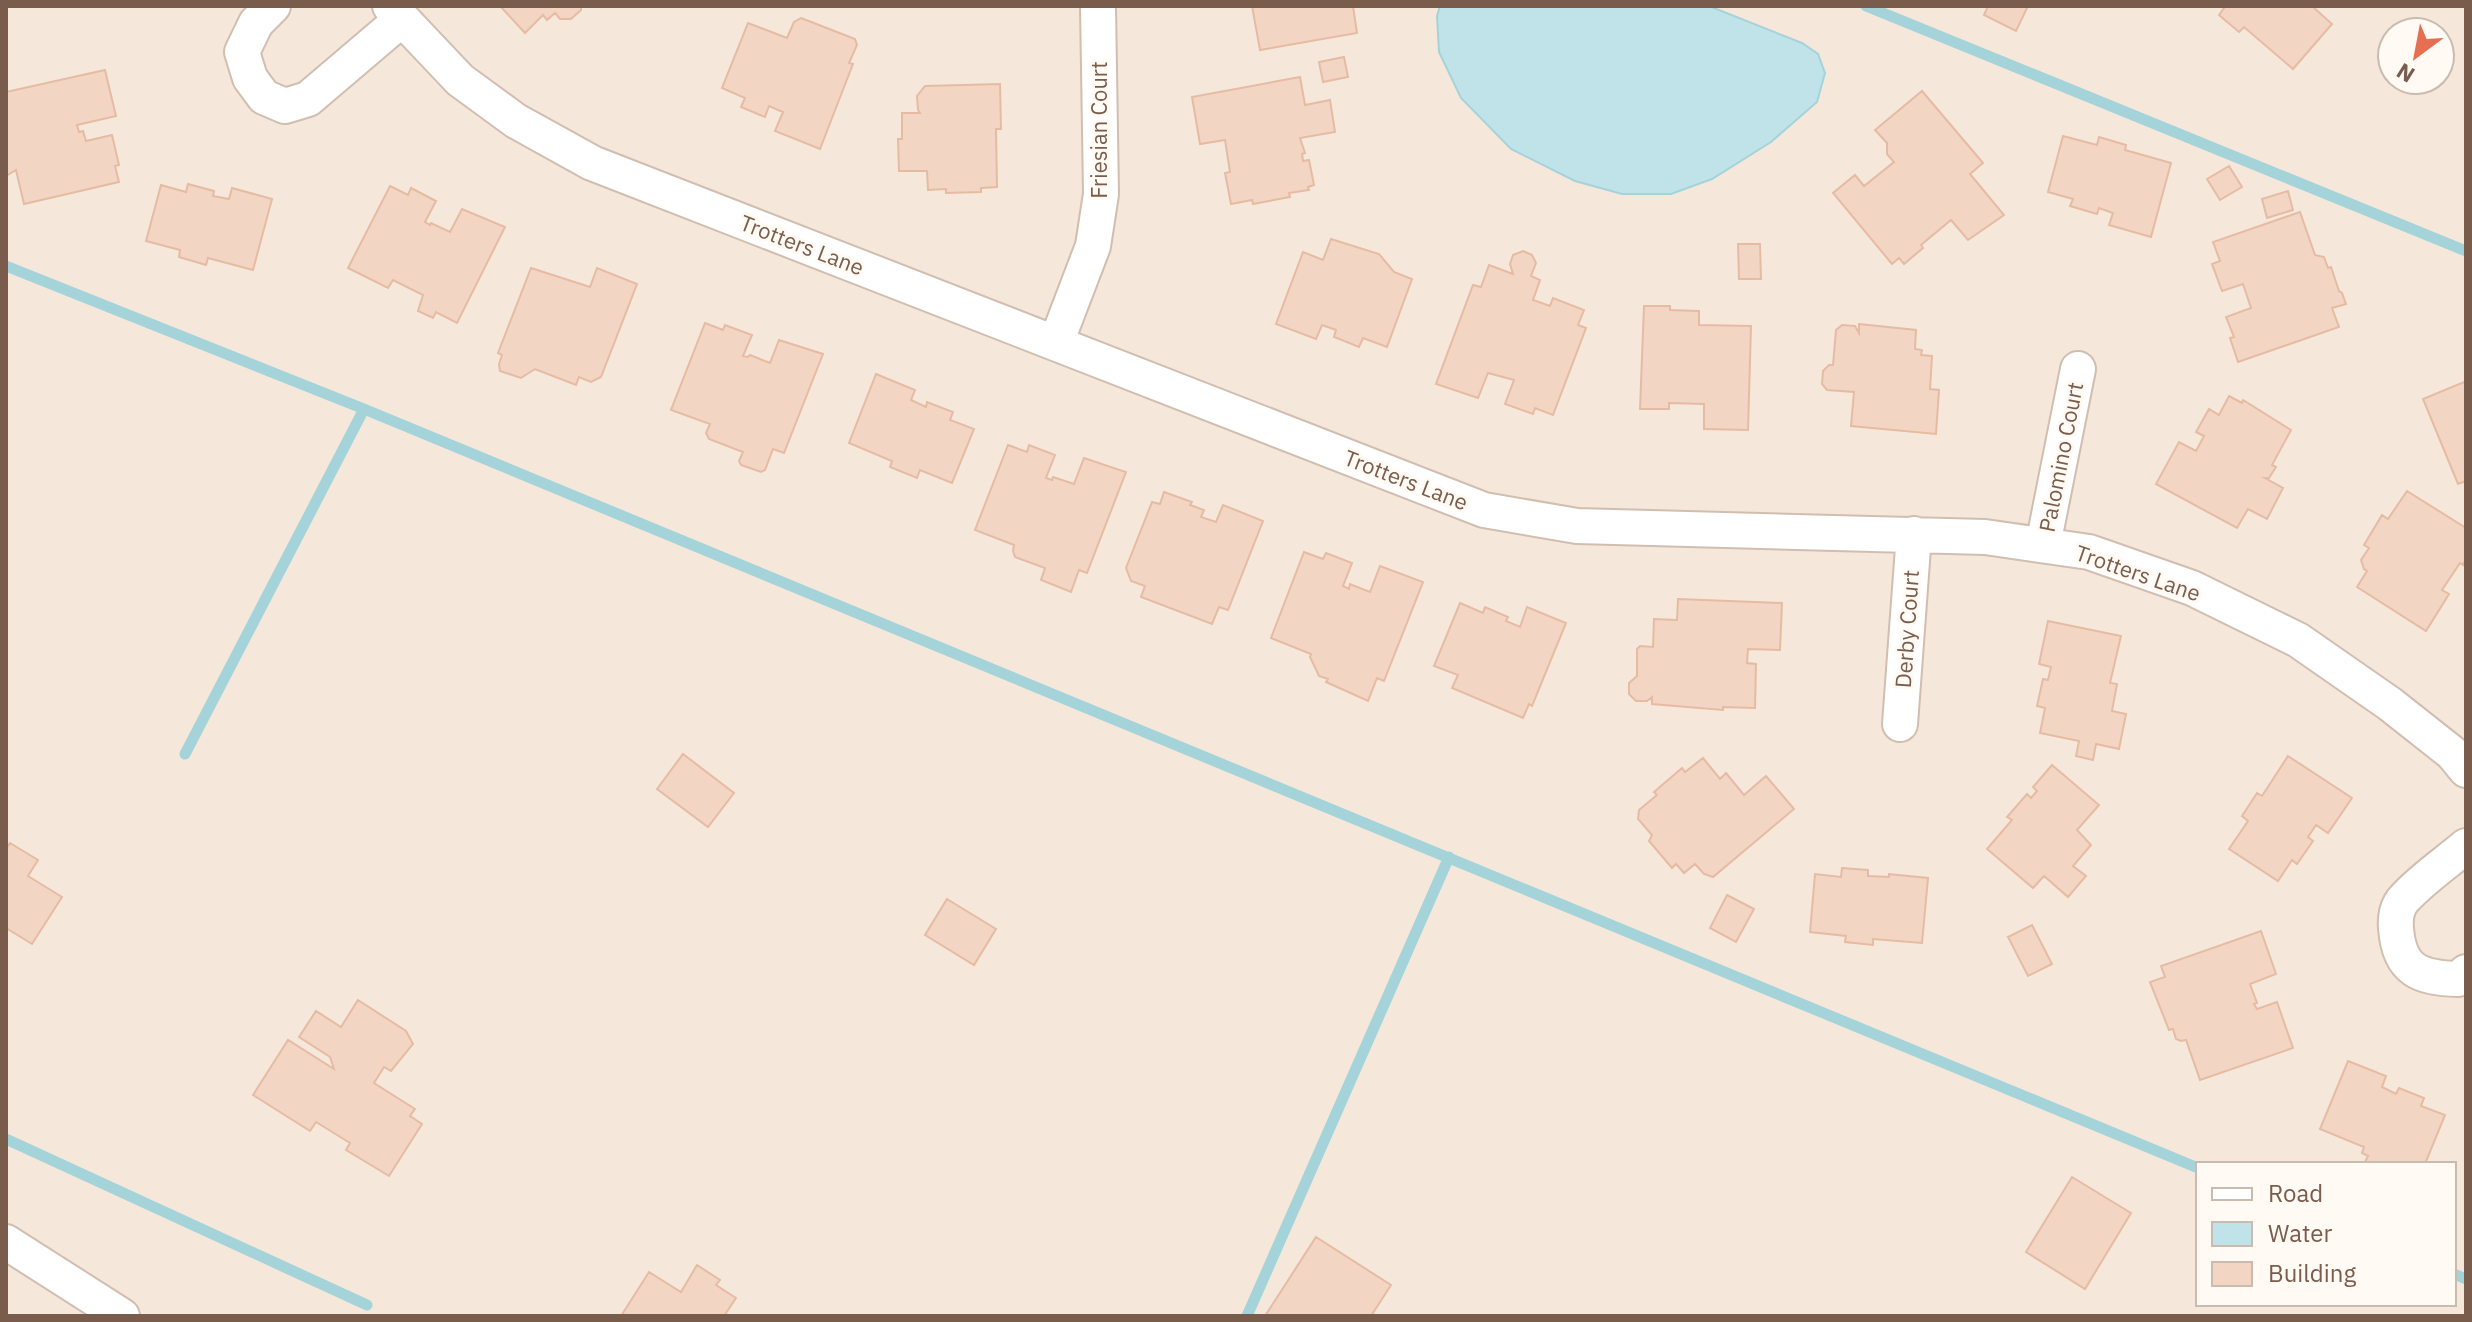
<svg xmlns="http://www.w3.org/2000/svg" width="2472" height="1322" viewBox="0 0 2472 1322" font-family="'IBM Plex Sans',sans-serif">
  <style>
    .residential { fill: #f5e8da; fill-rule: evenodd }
    .water { fill: #bfe3e8; stroke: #a5d3da; stroke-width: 2 }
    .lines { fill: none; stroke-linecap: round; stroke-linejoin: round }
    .stream { stroke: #a5d3da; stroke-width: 11 }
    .building { fill: #f3d5c3; stroke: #e6bba3; stroke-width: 2 }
    .street-casing { stroke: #d1beb0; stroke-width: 38 }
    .street { stroke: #fff; stroke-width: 34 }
    .labels { text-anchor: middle; stroke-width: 6; stroke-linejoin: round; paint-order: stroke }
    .street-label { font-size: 22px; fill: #7a5c4d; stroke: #fffaf3 }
  </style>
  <rect width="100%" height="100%" fill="#fdf6ec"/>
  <!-- residential -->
  <path class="residential" d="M 6,6 L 2466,6 L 2466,1316 L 6,1316 ZM 2392,32 L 2440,32 L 2440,80 L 2392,80 ZM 2198,1164 L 2454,1164 L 2454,1304 L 2198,1304 Z"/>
  <!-- water -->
  <path class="water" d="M 1440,6 L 1709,6 L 1802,43 L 1818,54 L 1825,73 L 1817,102 L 1771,142 L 1712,179 L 1671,194 L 1622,194 L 1575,181 L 1511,149 L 1461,98 L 1439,52 L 1437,16 Z"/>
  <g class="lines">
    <!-- stream -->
    <path class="stream" d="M 1866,6 L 2466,251
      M 6,266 L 364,409 L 2198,1168
      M 185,754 L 364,409
      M 6,1139 L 367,1305
      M 2454,1274 L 2466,1279
      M 1247,1316 L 1449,857"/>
  </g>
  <!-- building -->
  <path class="building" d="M 500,6 L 581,6 L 581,10 L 571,19 L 560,19 L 555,13 L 547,20 L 543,15 L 525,33 Z
    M 1252,6 L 1353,6 L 1357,33 L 1260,50 Z
    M 1988,6 L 2028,6 L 2016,31 L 1984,15 Z
    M 2312,6 L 2332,24 L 2293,69 L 2244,27 L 2239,32 L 2219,15 L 2224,8 L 2222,6 Z
    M 801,18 L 855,39 L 857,45 L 849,63 L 853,64 L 820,149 L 775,131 L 783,112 L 769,106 L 765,117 L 741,107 L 745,98 L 722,88 L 748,23 L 787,38 L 794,22 Z
    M 1344,57 L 1348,77 L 1323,82 L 1319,62 Z
    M 105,70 L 116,116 L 77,125 L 79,132 L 83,131 L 86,141 L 112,135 L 119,165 L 115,166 L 119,182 L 24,204 L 16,170 L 6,176 L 6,92 Z
    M 1300,77 L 1305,105 L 1330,100 L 1335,132 L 1300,138 L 1305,153 L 1302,154 L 1303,161 L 1309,160 L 1314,185 L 1308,187 L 1309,190 L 1289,193 L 1290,197 L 1253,204 L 1252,200 L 1231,204 L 1225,173 L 1230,172 L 1225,140 L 1200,144 L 1192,97 Z
    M 1000,84 L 1001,129 L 996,129 L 997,187 L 981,188 L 981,192 L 946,193 L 946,189 L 928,190 L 927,171 L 899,171 L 898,139 L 902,139 L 902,113 L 920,113 L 918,110 L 917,96 L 925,86 Z
    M 1922,91 L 1983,163 L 1970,174 L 2004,215 L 1968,240 L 1951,220 L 1921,245 L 1923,248 L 1904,264 L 1899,258 L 1892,264 L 1833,193 L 1855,175 L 1864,186 L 1894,162 L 1887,154 L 1887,143 L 1875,130 Z
    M 2063,136 L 2097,145 L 2099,137 L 2126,145 L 2125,150 L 2171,163 L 2151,237 L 2109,225 L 2113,213 L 2099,208 L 2097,214 L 2070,206 L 2073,199 L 2048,192 Z
    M 2229,166 L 2242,187 L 2220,200 L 2207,179 Z
    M 188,184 L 214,191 L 213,196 L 229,199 L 232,188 L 272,199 L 253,270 L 208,258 L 206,265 L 179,257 L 180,250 L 146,241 L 161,185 L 186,192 Z
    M 390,186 L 408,195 L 411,188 L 436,201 L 425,222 L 430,225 L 431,223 L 450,232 L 462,209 L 505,227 L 457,323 L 436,312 L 433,318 L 418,311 L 423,295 L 393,280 L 388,288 L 348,268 Z
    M 2288,191 L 2293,210 L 2267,218 L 2262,199 Z
    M 2300,212 L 2315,255 L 2324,257 L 2328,268 L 2331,267 L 2339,291 L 2342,293 L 2346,304 L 2332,308 L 2339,327 L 2238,362 L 2230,338 L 2234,337 L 2226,317 L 2251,308 L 2243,284 L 2222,291 L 2212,264 L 2220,261 L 2213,242 Z
    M 1331,239 L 1379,254 L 1394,272 L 1412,279 L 1387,347 L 1363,338 L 1359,347 L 1334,337 L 1336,330 L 1322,325 L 1316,339 L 1276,324 L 1303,252 L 1323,260 Z
    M 1738,244 L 1760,244 L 1761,279 L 1739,279 Z
    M 1523,251 L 1532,255 L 1536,263 L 1531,276 L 1540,280 L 1533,300 L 1550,306 L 1553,298 L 1584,310 L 1578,325 L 1586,328 L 1553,415 L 1535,408 L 1533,414 L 1505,404 L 1514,380 L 1488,373 L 1478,398 L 1436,384 L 1473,285 L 1481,287 L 1489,265 L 1513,274 L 1510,264 L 1513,255 Z
    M 531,268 L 590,287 L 597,268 L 637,284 L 601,377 L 591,382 L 579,377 L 576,385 L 535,369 L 521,378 L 500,371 L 499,364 L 502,355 L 498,353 Z
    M 1644,306 L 1670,306 L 1670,310 L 1699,311 L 1699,325 L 1751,326 L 1748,430 L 1704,429 L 1704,404 L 1669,403 L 1669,409 L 1640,409 Z
    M 705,323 L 723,330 L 725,325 L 752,335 L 743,356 L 748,357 L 750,355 L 770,363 L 779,340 L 823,354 L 784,453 L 773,449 L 765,470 L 761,472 L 741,465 L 739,461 L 743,452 L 709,439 L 706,433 L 710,424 L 671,410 Z
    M 1859,324 L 1916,330 L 1915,349 L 1922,350 L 1921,355 L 1932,356 L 1930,389 L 1939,390 L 1936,434 L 1851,426 L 1854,392 L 1827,390 L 1822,384 L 1823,371 L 1829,365 L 1833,365 L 1836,330 L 1842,325 L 1855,326 L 1859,333 Z
    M 876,374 L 915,390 L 911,400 L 926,407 L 927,402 L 953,412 L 950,420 L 974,429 L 952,483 L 920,470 L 917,478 L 890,467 L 892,461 L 849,443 Z
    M 2464,382 L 2466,387 L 2466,481 L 2458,484 L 2423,399 Z
    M 2229,396 L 2242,403 L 2243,400 L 2291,430 L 2272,465 L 2276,467 L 2269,478 L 2265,478 L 2283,488 L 2267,519 L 2248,509 L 2237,528 L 2156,484 L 2179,442 L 2196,451 L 2204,436 L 2196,432 L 2209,409 L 2219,415 Z
    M 1008,445 L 1027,452 L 1029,445 L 1055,455 L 1046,478 L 1052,480 L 1053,477 L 1074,484 L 1084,458 L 1126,472 L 1087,573 L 1079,570 L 1071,592 L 1041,580 L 1045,568 L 1015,557 L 1013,551 L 1014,545 L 975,530 Z
    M 2407,491 L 2466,528 L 2466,559 L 2463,565 L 2460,563 L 2442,590 L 2449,594 L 2426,631 L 2357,587 L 2367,571 L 2364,569 L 2361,560 L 2369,548 L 2364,545 L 2382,515 L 2388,519 Z
    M 1164,492 L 1192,502 L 1190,505 L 1204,510 L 1201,517 L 1216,522 L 1223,505 L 1263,521 L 1228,610 L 1219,607 L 1212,624 L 1141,597 L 1145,586 L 1131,581 L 1126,568 L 1152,502 L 1160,504 Z
    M 1304,552 L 1323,559 L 1326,553 L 1352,563 L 1343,586 L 1349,589 L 1350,584 L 1370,592 L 1380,566 L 1423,582 L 1384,681 L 1377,678 L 1368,701 L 1326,682 L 1328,679 L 1319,676 L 1310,657 L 1311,654 L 1271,638 Z
    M 1678,599 L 1782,603 L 1780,650 L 1748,649 L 1747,663 L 1756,664 L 1755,708 L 1723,707 L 1723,710 L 1652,704 L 1652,697 L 1647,701 L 1636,701 L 1629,694 L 1629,683 L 1637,676 L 1637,649 L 1640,646 L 1653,647 L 1654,619 L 1677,620 Z
    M 1460,603 L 1483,613 L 1485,607 L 1508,617 L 1506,621 L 1520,627 L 1527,607 L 1566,623 L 1532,706 L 1529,704 L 1523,718 L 1452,688 L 1458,675 L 1434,666 Z
    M 2048,621 L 2121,636 L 2110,683 L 2117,684 L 2112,711 L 2126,714 L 2119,749 L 2096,744 L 2093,760 L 2076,756 L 2079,741 L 2040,733 L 2045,708 L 2037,706 L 2043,679 L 2048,680 L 2051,667 L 2039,664 Z
    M 683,754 L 734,793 L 708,827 L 657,789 Z
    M 2288,756 L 2352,798 L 2328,833 L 2316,825 L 2308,837 L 2313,841 L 2297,864 L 2292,860 L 2278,881 L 2229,849 L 2248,821 L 2242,816 L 2257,793 L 2262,796 Z
    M 1703,758 L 1720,779 L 1726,773 L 1744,795 L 1766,776 L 1794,809 L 1713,877 L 1704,874 L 1695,864 L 1684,873 L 1676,864 L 1672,868 L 1649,841 L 1652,835 L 1638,819 L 1639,810 L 1657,795 L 1654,792 L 1682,768 L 1685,772 Z
    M 2052,765 L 2099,805 L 2077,830 L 2091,845 L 2073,866 L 2086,876 L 2068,897 L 2044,876 L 2033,888 L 1987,849 L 2012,820 L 2007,817 L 2027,794 L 2031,798 L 2037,791 L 2033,787 Z
    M 10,843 L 38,860 L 28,876 L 62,897 L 32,944 L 6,928 L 6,849 Z
    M 1842,868 L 1868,870 L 1868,876 L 1889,877 L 1889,874 L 1928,878 L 1922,943 L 1873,939 L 1873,945 L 1845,942 L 1846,936 L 1810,932 L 1815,874 L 1841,877 Z
    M 1727,895 L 1754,909 L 1736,942 L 1710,928 Z
    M 947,899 L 996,929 L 974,965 L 925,935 Z
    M 2032,925 L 2052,964 L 2028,976 L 2008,937 Z
    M 2261,931 L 2276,974 L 2250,984 L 2257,1003 L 2254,1004 L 2257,1009 L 2277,1002 L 2293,1048 L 2200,1080 L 2186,1040 L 2181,1041 L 2176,1039 L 2173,1029 L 2169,1030 L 2150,982 L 2165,977 L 2161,966 Z
    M 358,1000 L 406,1031 L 413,1044 L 391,1071 L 384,1067 L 374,1083 L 415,1109 L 410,1116 L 422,1124 L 389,1176 L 346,1150 L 350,1143 L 316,1122 L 310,1131 L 253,1095 L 288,1040 L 334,1069 L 330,1057 L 299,1037 L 316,1011 L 341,1027 Z
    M 2348,1061 L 2386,1076 L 2382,1087 L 2396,1094 L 2399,1088 L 2424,1098 L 2421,1106 L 2445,1115 L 2425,1164 L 2364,1164 L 2368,1156 L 2362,1153 L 2364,1147 L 2320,1129 Z
    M 2072,1177 L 2131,1213 L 2085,1289 L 2026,1252 Z
    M 1316,1237 L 1391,1285 L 1371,1316 L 1265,1316 Z
    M 697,1265 L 720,1280 L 716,1285 L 736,1298 L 724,1316 L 621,1316 L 649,1272 L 681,1292 Z"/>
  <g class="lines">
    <defs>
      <path id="street" d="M 273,6 L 256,23 L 242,52 L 250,78 L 264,97 L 285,106 L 308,99 L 402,19
        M 390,6 L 460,80 L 516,121 L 592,163 L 1484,510 L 1577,526 L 1985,537 L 2089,552 L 2192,588 L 2298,640 L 2390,704 L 2452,753 L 2466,770
        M 1056,343 L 1093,246 L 1101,194 L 1098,6
        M 2043,545 L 2078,369
        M 1900,724 L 1914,534
        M 2466,846 C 2446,863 2422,879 2404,899 C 2397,906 2395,918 2396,928 C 2399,970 2419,978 2458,979 L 2466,972
        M 6,1242 L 122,1316"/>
    </defs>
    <!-- street casing -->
    <use href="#street" class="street-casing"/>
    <!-- street -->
    <use href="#street" class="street"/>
  </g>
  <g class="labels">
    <!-- street labels -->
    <g class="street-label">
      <text transform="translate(1099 130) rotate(-90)" y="8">Friesian Court</text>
      <text transform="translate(802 245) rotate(21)" y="8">Trotters Lane</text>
      <text transform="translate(2061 457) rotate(-79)" y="8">Palomino Court</text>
      <text transform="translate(1406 480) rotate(21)" y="8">Trotters Lane</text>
      <text transform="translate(2138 573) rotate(19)" y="8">Trotters Lane</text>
      <text transform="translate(1907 629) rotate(-86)" y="8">Derby Court</text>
    </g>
  </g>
  <!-- border -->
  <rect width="2472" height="1322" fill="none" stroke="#7a5c4d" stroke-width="16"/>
  <!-- legend -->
  <rect x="2196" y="1162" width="260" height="144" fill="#fffaf3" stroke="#cabbb1" stroke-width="2"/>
  <rect x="2212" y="1188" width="40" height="12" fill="#ffffff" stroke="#cabbb1" stroke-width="2"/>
  <text x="2268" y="1202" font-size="24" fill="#7a5c4d">Road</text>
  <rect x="2212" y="1222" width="40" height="24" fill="#bfe3e8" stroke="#cabbb1" stroke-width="2"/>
  <text x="2268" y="1242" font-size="24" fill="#7a5c4d">Water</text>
  <rect x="2212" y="1262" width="40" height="24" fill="#f3d5c3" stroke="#cabbb1" stroke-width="2"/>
  <text x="2268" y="1282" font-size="24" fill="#7a5c4d">Building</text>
  <!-- north arrow -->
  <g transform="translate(2416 56) rotate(212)"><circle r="38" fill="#fffaf3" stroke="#cabbb1" stroke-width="2"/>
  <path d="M0-6L14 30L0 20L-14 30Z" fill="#e76f51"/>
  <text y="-12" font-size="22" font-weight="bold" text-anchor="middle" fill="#7a5c4d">N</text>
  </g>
</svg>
